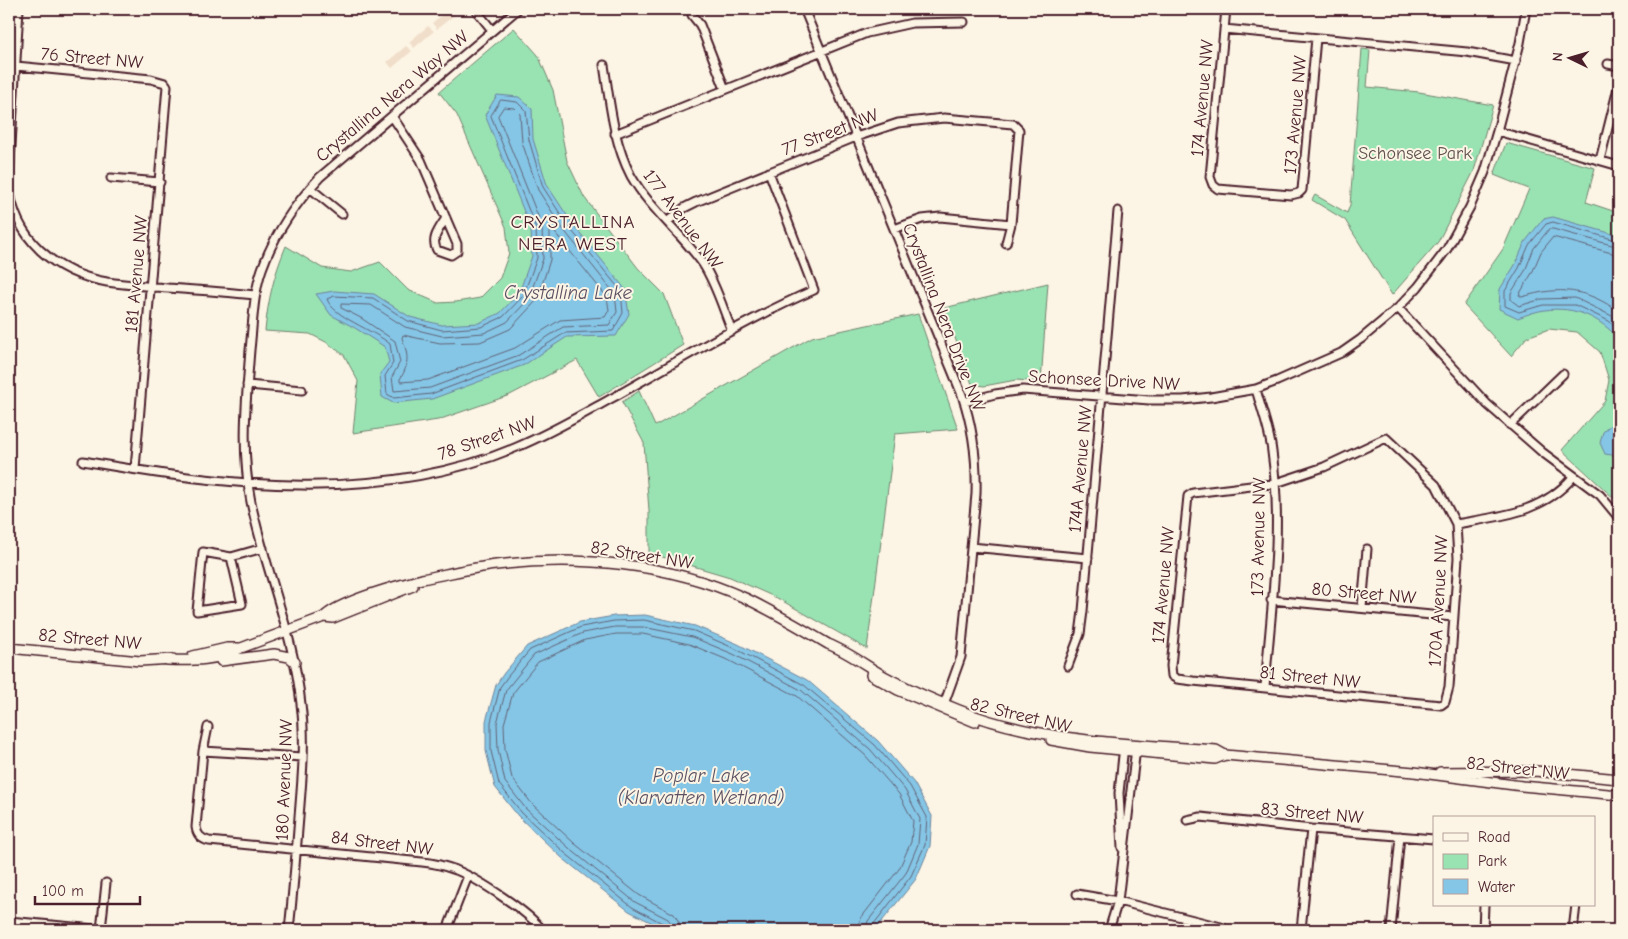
<svg xmlns="http://www.w3.org/2000/svg" width="1628" height="939" viewBox="0 0 1628 939" font-family="'Comic Neue',sans-serif">
  <style>
    .built { fill: #f1deca }
    .green { fill: #99e3b2; stroke: #72816e }
    .water { fill: #85c6e6; stroke: #6d839b }
    .lines { fill: none; stroke-linecap: round; stroke-linejoin: round }
    .shore { stroke: #626276; stroke-width: 1 }
    .minor-casing { stroke: #4a1f2b; stroke-width: 11 }
    .major-casing { stroke: #4a1f2b; stroke-width: 12 }
    .minor { stroke: #fcf5e5; stroke-width: 7 }
    .major { stroke: #fcf5e5; stroke-width: 9 }
    .labels { text-anchor: middle; stroke-width: 4; stroke-linejoin: round; paint-order: stroke }
    .street-label { font-size: 18px; fill: #4a1f2b; stroke: #fcf5e5 }
    .park-label { font-size: 18px; fill: #5e504d; stroke: #fcf5e5 }
    .neighbourhood-label { font-size: 19px; letter-spacing: 1px; fill: #4a1f2b; stroke: #fcf5e5 }
    .water-label { font-size: 19px; font-style: italic; fill: #5c5163; stroke: #fcf5e5 }
  </style>
  <rect width="100%" height="100%" fill="#fcf5e5"/>
  <filter id="ink" filterUnits="userSpaceOnUse"><feTurbulence type="fractalNoise" baseFrequency=".02" numOctaves="2"/><feDisplacementMap in="SourceGraphic" scale="10" xChannelSelector="R" yChannelSelector="G"/><feConvolveMatrix kernelMatrix="1 2 1 2 8 2 1 2 1" color-interpolation-filters="sRGB"/></filter>
  <g filter="url(#ink)">
    <!-- built -->
    <path class="built" d="M 450,9 L 453,9 L 457,13 L 437,29 L 432,23 Z
      M 428,26 L 434,31 L 414,48 L 409,42 Z
      M 406,46 L 412,51 L 392,68 L 387,62 Z"/>
    <!-- green -->
    <path class="green" d="M 514,28 L 538,55 L 553,90 L 567,161 L 584,197 L 638,268 L 664,294 L 683,345 L 599,397 L 577,360 L 510,395 L 438,420 L 353,433 L 358,381 L 344,355 L 326,342 L 310,334 L 265,331 C 268,299 274,275 286,246 L 322,268 L 351,272 L 380,262 L 408,290 L 438,303 L 456,302 L 480,298 L 500,278 L 509,253 L 506,227 L 457,115 L 439,92 Z
      M 1362,49 L 1370,50 L 1367,87 L 1419,92 L 1493,105 L 1474,171 L 1438,242 L 1392,295 L 1345,220 L 1312,200 L 1315,195 L 1347,213 L 1350,205 Z
      M 1506,143 L 1595,168 L 1586,202 L 1619,213 L 1619,503 L 1562,450 L 1605,401 L 1609,380 L 1600,352 L 1577,332 L 1549,329 L 1527,337 L 1511,356 L 1464,305 L 1503,249 L 1529,189 L 1494,175 Z
      M 1048,283 L 1041,382 L 1016,380 L 984,386 L 972,384 L 944,308 Z
      M 918,314 L 958,429 L 895,434 L 867,649 L 779,599 L 730,577 L 649,553 L 649,511 L 644,443 L 622,402 L 639,391 L 655,426 L 812,337 Z"/>
    <!-- water -->
    <path class="water" d="M 497,95 L 519,97 L 532,109 L 533,139 L 547,185 L 572,223 L 625,289 L 629,314 L 616,336 L 567,337 L 524,365 L 432,399 L 393,403 L 382,397 L 380,374 L 389,362 L 385,347 L 355,328 L 331,315 L 316,294 L 334,291 L 374,294 L 410,317 L 442,325 L 479,323 L 500,313 L 519,293 L 532,256 L 531,229 L 485,115 Z
      M 1553,217 L 1613,234 L 1619,237 L 1619,339 C 1599,317 1575,306 1545,310 C 1536,311 1526,315 1518,318 L 1499,309 L 1500,289 L 1515,265 L 1525,242 L 1543,219 Z
      M 1619,417 L 1619,456 L 1605,454 L 1600,443 L 1603,432 Z
      M 645,615 L 695,626 L 738,644 L 807,680 L 878,741 L 914,783 L 932,816 L 930,846 L 916,879 L 875,930 L 666,930 L 629,911 L 561,857 L 518,816 L 495,787 L 486,751 L 486,721 L 496,685 L 504,673 L 527,646 L 580,622 L 614,616 Z"/>
    <g class="lines">
      <!-- shore -->
      <path class="shore" d="M 501,100 L 517,102 L 526,111 L 529,140 L 543,187 L 568,226 L 621,291 L 623,313 L 613,331 L 565,333 L 522,360 L 431,394 L 394,398 L 387,394 L 385,376 L 393,363 L 390,344 C 374,330 333,317 327,299 L 334,296 L 373,298 L 408,321 L 442,330 L 481,327 L 503,317 L 523,296 L 537,258 L 536,228 L 491,116 Z
        M 504,107 L 514,108 L 520,114 L 522,142 L 538,190 L 563,229 L 615,294 L 617,312 L 609,325 L 563,327 L 519,355 L 430,388 L 394,391 L 392,377 L 400,362 L 395,341 L 361,318 L 341,308 L 341,304 L 371,305 L 405,327 L 442,336 L 484,333 L 507,322 L 528,300 L 543,259 L 542,226 L 498,116 Z
        M 552,229 L 607,297 L 609,310 L 605,317 L 560,320 L 515,348 L 428,380 L 400,382 L 400,379 C 410,364 408,354 402,338 L 403,335 L 440,343 L 480,342 L 510,329 L 537,300 L 550,260 L 550,232 Z
        M 1619,241 L 1553,222 L 1546,224 L 1529,245 L 1519,268 L 1505,291 L 1505,306 L 1519,312 L 1543,305 L 1575,305 L 1609,321 L 1619,332
        M 1619,247 L 1553,229 L 1549,229 L 1534,248 L 1525,271 L 1511,293 L 1511,300 L 1519,306 L 1542,299 L 1575,298 L 1612,316 L 1619,323
        M 1619,255 L 1553,237 L 1541,252 L 1532,273 L 1519,295 L 1522,297 C 1559,286 1587,288 1619,312
        M 667,930 L 664,924 L 632,907 L 565,853 L 522,813 L 499,784 L 491,751 L 491,722 L 500,687 L 508,676 L 530,650 L 581,627 L 614,621 L 644,620 L 694,631 L 736,649 L 804,685 L 875,745 L 910,786 L 927,817 L 925,845 L 911,876 L 873,925 L 872,930
        M 673,930 L 672,924 L 668,919 L 635,902 L 569,848 L 526,809 L 505,782 L 498,750 L 497,723 L 506,690 L 534,655 L 583,633 L 615,627 L 643,627 L 692,637 L 733,654 L 801,690 L 870,749 L 905,790 L 920,819 L 918,844 L 906,873 L 868,921 L 865,930
        M 680,930 L 679,922 L 674,914 L 639,895 L 574,843 L 532,804 L 512,778 L 505,749 L 504,724 L 513,693 L 538,662 L 585,640 L 616,634 L 643,634 L 689,644 L 730,661 L 797,696 L 865,755 L 899,794 L 913,821 L 911,842 L 899,869 L 861,918 L 858,930"/>
      <defs>
        <path id="minor" d="M 352,9 L 360,9
          M 475,9 L 492,30
          M 804,9 L 962,395 C 973,427 977,461 976,494 L 961,657 L 943,707
          M 1226,9 L 1210,177 L 1213,185 L 1218,189 L 1291,195 L 1299,193 L 1302,190 L 1316,38
          M 692,15 L 700,25 L 725,89
          M 1224,29 L 1467,52 L 1516,61
          M 1608,64 L 1619,66
          M 604,65 C 610,103 613,141 631,176 C 650,209 681,233 703,264 C 716,284 723,309 732,331
          M 16,66 L 151,79 L 165,83 L 167,86 L 135,469
          M 392,116 L 421,160 L 457,244 L 457,251 L 451,255 L 437,250 C 430,239 440,228 446,218
          M 1497,131 L 1619,166
          M 615,134 L 867,33 L 912,23 L 964,22
          M 1600,160 L 1619,84
          M 111,178 L 160,182
          M 9,179 L 19,9
          M 9,185 C 14,239 55,273 107,282 C 127,285 148,286 168,288 C 197,290 226,292 255,295
          M 310,188 L 342,214
          M 667,222 L 684,208 L 696,202 L 856,137 L 898,123 L 944,118 L 1013,124 L 1019,130 L 1011,224 L 1006,243
          M 894,229 L 922,219 L 940,217 L 1011,224
          M 1398,308 L 1487,404 L 1542,452 L 1600,495 L 1619,518
          M 247,385 L 302,390
          M 1256,389 C 1261,409 1270,431 1272,452 C 1283,530 1271,609 1265,687
          M 964,402 L 995,394 L 1023,390 L 1149,400 L 1183,400 L 1211,397 L 1256,389 L 1277,381 L 1341,353 L 1361,339 L 1398,308 L 1418,287 L 1447,249 L 1470,207 L 1485,172 L 1497,131 L 1520,43 L 1526,9
          M 1510,425 L 1563,374
          M 1386,438 L 1436,485 L 1456,524 L 1458,558 L 1449,687 L 1445,702 L 1441,705 L 1193,681 L 1177,679 L 1172,676 L 1171,666 L 1188,496 L 1193,493 L 1276,483 L 1324,467 Z
          M 83,461 C 226,486 379,505 517,447 C 551,433 583,414 614,397 C 680,360 745,320 814,290 L 769,172
          M 1456,524 C 1501,516 1543,513 1574,476
          M 971,547 L 1088,558
          M 231,557 L 203,552 L 197,611 L 242,604 L 231,557 L 263,548
          M 1271,600 L 1453,617
          M 1362,608 L 1367,549
          M 1068,666 L 1080,634 L 1083,611 L 1118,211
          M 208,727 L 203,751 L 196,827 C 197,835 201,839 209,841 L 422,862 C 433,863 445,866 456,870 C 478,879 529,912 542,930
          M 203,751 L 303,757
          M 1187,820 L 1201,817 L 1311,829 L 1434,839
          M 1122,848 L 1119,793 L 1124,746
          M 1077,894 L 1118,901 L 1221,927 L 1226,930
          M 9,921 L 105,930
          M 101,930 L 106,883
          M 289,930 C 293,893 296,855 299,817 C 302,779 306,742 301,704 C 294,634 265,570 251,502 C 241,452 246,401 250,350 C 253,323 253,295 262,269 C 274,235 295,204 320,177 L 518,9
          M 447,930 L 468,876
          M 1109,930 L 1118,901 L 1136,748
          M 1301,930 L 1311,829
          M 1391,930 L 1400,836
          M 1483,930 L 1484,905
          M 1573,930 L 1576,905"/>
        <path id="major" d="M 324,617 L 333,618 L 413,586
          M 9,648 L 140,661 L 173,659
          M 193,656 L 227,648 L 239,648
          M 167,660 C 193,661 218,661 241,648 L 324,617 C 339,601 399,585 422,579 C 447,574 471,568 496,565 C 579,555 668,563 745,598 C 774,612 801,628 828,644 C 848,652 865,665 884,676 C 908,689 934,700 959,710 C 1037,742 1133,744 1216,750 L 1225,755
          M 221,661 L 274,654 L 289,657 L 295,662
          M 871,675 L 898,690 L 975,722
          M 1051,740 L 1090,747 L 1215,759 L 1225,755 L 1414,772 L 1522,786 L 1619,795
          M 1440,772 L 1535,771 L 1619,779"/>
      </defs>
      <!-- minor casing -->
      <use href="#minor" class="minor-casing"/>
      <!-- major casing -->
      <use href="#major" class="major-casing"/>
      <!-- minor -->
      <use href="#minor" class="minor"/>
      <!-- major -->
      <use href="#major" class="major"/>
    </g>
  </g>
  <g class="labels">
    <!-- street labels -->
    <g class="street-label">
      <text transform="translate(92 58) rotate(5)" y="6">76 Street NW</text>
      <text transform="translate(392 96) rotate(-40)" y="6">Crystallina Nera Way NW</text>
      <text transform="translate(1202 98) rotate(-85)" y="6">174 Avenue NW</text>
      <text transform="translate(1295 115) rotate(-85)" y="6">173 Avenue NW</text>
      <text transform="translate(830 132) rotate(-21)" y="6">77 Street NW</text>
      <text transform="translate(683 219) rotate(53)" y="6">177 Avenue NW</text>
      <text transform="translate(136 274) rotate(-85)" y="6">181 Avenue NW</text>
      <text transform="translate(944 317) rotate(69)" y="6">Crystallina Nera Drive NW</text>
      <text transform="translate(1104 380) rotate(3)" y="6">Schonsee Drive NW</text>
      <text transform="translate(487 438) rotate(-19)" y="6">78 Street NW</text>
      <text transform="translate(1080 469) rotate(-85)" y="6">174A Avenue NW</text>
      <text transform="translate(1258 537) rotate(-89)" y="6">173 Avenue NW</text>
      <text transform="translate(642 555) rotate(9)" y="6">82 Street NW</text>
      <text transform="translate(1163 585) rotate(-85)" y="6">174 Avenue NW</text>
      <text transform="translate(1364 593) rotate(5)" y="6">80 Street NW</text>
      <text transform="translate(1438 601) rotate(-87)" y="6">170A Avenue NW</text>
      <text transform="translate(90 639) rotate(5)" y="6">82 Street NW</text>
      <text transform="translate(1310 677) rotate(6)" y="6">81 Street NW</text>
      <text transform="translate(1021 715) rotate(13)" y="6">82 Street NW</text>
      <text transform="translate(1518 768) rotate(6)" y="6">82 Street NW</text>
      <text transform="translate(284 780) rotate(-88)" y="6">180 Avenue NW</text>
      <text transform="translate(1312 813) rotate(5)" y="6">83 Street NW</text>
      <text transform="translate(382 843) rotate(7)" y="6">84 Street NW</text>
    </g>
    <!-- park labels -->
    <g class="park-label">
      <text x="1415" y="159">Schonsee Park</text>
    </g>
    <!-- neighbourhood labels -->
    <g class="neighbourhood-label">
      <text x="573" y="228">CRYSTALLINA<tspan x="573" dy="22">NERA WEST</tspan></text>
    </g>
    <!-- water labels -->
    <g class="water-label">
      <text x="568" y="299">Crystallina Lake</text>
      <text x="701" y="782">Poplar Lake<tspan x="701" dy="22">(Klarvatten Wetland)</tspan></text>
    </g>
  </g>
  <!-- margin -->
  <rect width="1628" height="939" fill="none" stroke="#fcf5e5" stroke-width="30"/>
  <rect x="15" y="15" width="1598" height="909" fill="none" stroke="#4a1f2b" stroke-width="2" filter="url(#ink)"/>
  <!-- legend -->
  <rect x="1433" y="816" width="162" height="90" fill="#fcf5e5" stroke="#b59f9b"/>
  <rect x="1443" y="833" width="25" height="8" fill="#fcf5e5" stroke="#b59f9b"/>
  <text x="1478" y="842" font-size="15" fill="#4a1f2b">Road</text>
  <rect x="1443" y="854" width="25" height="15" fill="#99e3b2" stroke="#b59f9b"/>
  <text x="1478" y="866" font-size="15" fill="#4a1f2b">Park</text>
  <rect x="1443" y="879" width="25" height="15" fill="#85c6e6" stroke="#b59f9b"/>
  <text x="1478" y="892" font-size="15" fill="#4a1f2b">Water</text>
  <!-- north arrow -->
  <g transform="translate(1570 58) rotate(275)" stroke="#fcf5e5" stroke-width="4" paint-order="stroke">
  <path d="M0-4L9 19L0 12L-9 19Z" fill="#4a1f2b"/>
  <text y="-8" font-size="14" font-weight="bold" text-anchor="middle" fill="#4a1f2b">N</text>
  </g>
  <!-- scale -->
  <path d="M35 896v8h105v-8" fill="none" stroke="#4a1f2b" stroke-width="2.5"/>
  <text x="42" y="896" font-size="15" fill="#4a1f2b" stroke="#fcf5e5" stroke-width="4" paint-order="stroke">100 m</text>
</svg>
